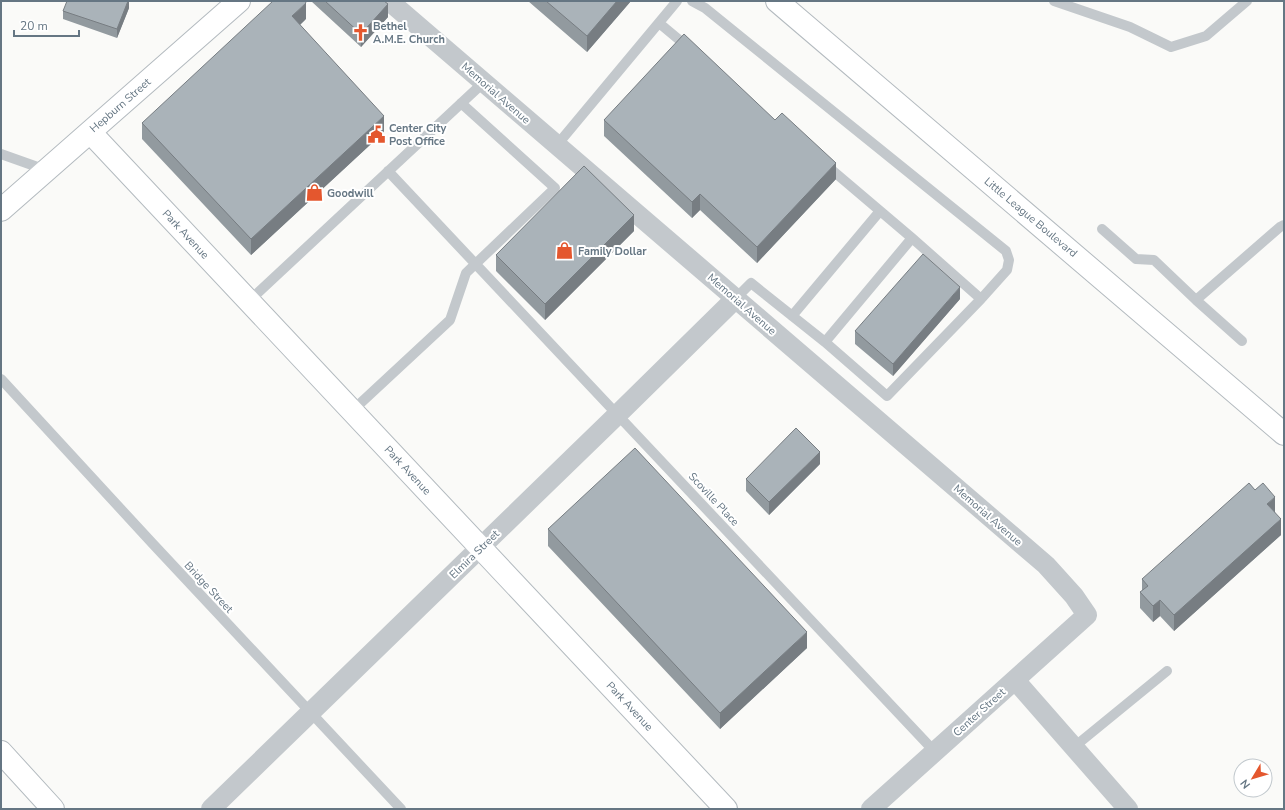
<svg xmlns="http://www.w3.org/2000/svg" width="1285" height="810" viewBox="0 0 1285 810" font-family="'Nunito Sans',sans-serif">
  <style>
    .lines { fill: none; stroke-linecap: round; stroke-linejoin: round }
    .secondary-casing { stroke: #b3babf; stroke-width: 24 }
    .lane { stroke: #c3c8cc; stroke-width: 10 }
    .street { stroke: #c3c8cc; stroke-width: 20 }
    .secondary { stroke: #fff; stroke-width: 22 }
    .wall { fill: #929a9f }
    .shaded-wall { fill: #777d82 }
    .building { fill: #aab3b9; stroke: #777d82 }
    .labels { text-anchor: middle; stroke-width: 4; stroke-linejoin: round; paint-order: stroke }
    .poi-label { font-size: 11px; font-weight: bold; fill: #657683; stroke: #fff; text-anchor: start }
    .street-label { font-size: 11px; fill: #657683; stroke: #fff }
  </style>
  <rect width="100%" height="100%" fill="#fafaf8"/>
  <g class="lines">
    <defs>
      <path id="secondary" d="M 777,1 L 1284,434
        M 90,132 L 726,809
        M 1,210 L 239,1
        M 1,752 L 53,809"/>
    </defs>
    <!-- secondary casing -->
    <use href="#secondary" class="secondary-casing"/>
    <!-- lane -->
    <path class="lane" d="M 692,1 L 705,8 L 1006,251 L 1009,260 L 1007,270 L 981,299 L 912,238 L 826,165
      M 1054,1 L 1130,27 L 1171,47 L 1206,36 L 1247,1
      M 659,23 L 689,48
      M 557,145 L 677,1
      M 1,154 L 46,170
      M 388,171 L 935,752
      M 1102,229 L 1136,259 L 1154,260 L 1196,300 L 1242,341
      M 736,298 L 751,283 L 825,342 L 887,396 L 981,299
      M 1196,300 L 1280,227 L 1284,225
      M 249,301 L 484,82
      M 792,316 L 880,211
      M 825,342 L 912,238
      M 1,379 L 153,544 L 401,809
      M 352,411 L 450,320 L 466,273 L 555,188 L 461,103
      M 1074,747 L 1167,671"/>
    <!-- street -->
    <path class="street" d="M 389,1 L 1046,565 L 1074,596 L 1087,615 L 871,809
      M 1015,680 L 1128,809
      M 211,809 L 618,414 L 736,298"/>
    <!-- secondary -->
    <use href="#secondary" class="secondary"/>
  </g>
  <!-- wall -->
  <path class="wall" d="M 129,1 L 129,8 L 117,38 L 63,19 L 63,11 Z
    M 311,1 L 384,1 L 388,17 L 361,47 Z
    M 528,1 L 631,1 L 587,52 Z
    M 306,19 L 300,25 L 384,132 L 251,255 L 142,139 L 142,123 Z
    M 604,120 L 775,120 L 836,179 L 757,263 L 700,210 L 692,218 L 604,136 Z
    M 634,231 L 545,320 L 496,271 L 496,255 Z
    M 960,299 L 893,376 L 855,344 L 855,331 Z
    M 820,464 L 769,515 L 746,491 L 746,479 Z
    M 1275,512 L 1281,535 L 1174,631 L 1160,616 L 1153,622 L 1140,608 L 1140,592 L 1142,591 L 1142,579 Z
    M 548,529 L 807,648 L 720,729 L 548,546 Z"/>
  <!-- shaded-wall -->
  <path class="shaded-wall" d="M 128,1 L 129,1 L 129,8 L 117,38 L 117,29 Z
    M 617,1 L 631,1 L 587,52 L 587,36 Z
    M 306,3 L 306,19 L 292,32 L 292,16 Z
    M 388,4 L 388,17 L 361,47 L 361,34 Z
    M 384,116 L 384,132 L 251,255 L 251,239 Z
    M 836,163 L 836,179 L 757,263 L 757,247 Z
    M 700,194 L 700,210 L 692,218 L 692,202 Z
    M 634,215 L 634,231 L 545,320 L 545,304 Z
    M 960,287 L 960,299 L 893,376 L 893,364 Z
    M 820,452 L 820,464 L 769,515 L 769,502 Z
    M 1275,497 L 1275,513 L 1267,504 Z
    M 1281,519 L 1281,535 L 1174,631 L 1174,615 Z
    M 1160,600 L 1160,616 L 1153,622 L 1153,606 Z
    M 807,632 L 807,648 L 720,729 L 720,713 Z"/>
  <!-- building -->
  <path class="building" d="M 67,1 L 128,1 L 117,29 L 63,11 Z
    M 273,1 L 305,1 L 306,3 L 292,16 L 384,116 L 251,239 L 142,123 Z
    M 325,1 L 384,1 L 388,4 L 361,34 Z
    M 546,1 L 617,1 L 587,36 Z
    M 684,34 L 775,120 L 782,113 L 836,163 L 757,247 L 700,194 L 692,202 L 604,120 Z
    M 584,166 L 634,215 L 545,304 L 496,255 Z
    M 923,254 L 960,287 L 893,364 L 855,331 Z
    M 796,428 L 820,452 L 769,502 L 746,479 Z
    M 635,448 L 807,632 L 720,713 L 548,529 Z
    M 1249,483 L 1255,490 L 1263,483 L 1275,497 L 1267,504 L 1281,519 L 1174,615 L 1160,600 L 1153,606 L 1140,592 L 1148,586 L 1142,579 Z"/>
  <!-- icons -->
  <defs>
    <symbol id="church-bare" viewBox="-9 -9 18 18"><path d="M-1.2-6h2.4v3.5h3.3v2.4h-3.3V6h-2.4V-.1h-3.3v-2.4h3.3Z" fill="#e4572e" stroke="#fff" stroke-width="2.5" paint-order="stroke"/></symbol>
    <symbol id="civic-bare" viewBox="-9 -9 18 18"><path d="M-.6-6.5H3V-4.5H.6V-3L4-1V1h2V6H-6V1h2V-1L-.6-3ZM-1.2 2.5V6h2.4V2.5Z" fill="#e4572e" stroke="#fff" stroke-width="2.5" paint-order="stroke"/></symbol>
    <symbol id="shop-bare" viewBox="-9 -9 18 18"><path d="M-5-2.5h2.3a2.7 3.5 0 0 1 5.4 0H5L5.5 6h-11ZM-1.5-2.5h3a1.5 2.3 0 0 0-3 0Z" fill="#e4572e" stroke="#fff" stroke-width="2.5" paint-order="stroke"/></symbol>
  </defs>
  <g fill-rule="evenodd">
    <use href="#church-bare" x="348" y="20" width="25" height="25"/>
    <use href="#civic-bare" x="364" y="122" width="25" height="25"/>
    <use href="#shop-bare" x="302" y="180" width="25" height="25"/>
    <use href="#shop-bare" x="552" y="238" width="25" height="25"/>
  </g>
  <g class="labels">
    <!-- poi labels -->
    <g class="poi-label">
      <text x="373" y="30">Bethel<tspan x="373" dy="13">A.M.E. Church</tspan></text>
      <text x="389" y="132">Center City<tspan x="389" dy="13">Post Office</tspan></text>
      <text x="327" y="197">Goodwill</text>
      <text x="578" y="255">Family Dollar</text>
    </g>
    <!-- street labels -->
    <g class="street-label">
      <text transform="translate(496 93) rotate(41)" y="4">Memorial Avenue</text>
      <text transform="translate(120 105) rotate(-41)" y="4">Hepburn Street</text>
      <text transform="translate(1031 217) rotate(40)" y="4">Little League Boulevard</text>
      <text transform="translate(186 234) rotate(47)" y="4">Park Avenue</text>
      <text transform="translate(742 304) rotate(41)" y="4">Memorial Avenue</text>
      <text transform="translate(408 470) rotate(47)" y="4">Park Avenue</text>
      <text transform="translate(714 499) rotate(47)" y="4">Scoville Place</text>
      <text transform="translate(988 515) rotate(41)" y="4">Memorial Avenue</text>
      <text transform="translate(474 554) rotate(-44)" y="4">Elmira Street</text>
      <text transform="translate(209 587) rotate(47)" y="4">Bridge Street</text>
      <text transform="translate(630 706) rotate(47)" y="4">Park Avenue</text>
      <text transform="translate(979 712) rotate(-42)" y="4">Center Street</text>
    </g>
  </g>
  <!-- border -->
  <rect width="1285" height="810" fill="none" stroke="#657683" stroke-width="4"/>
  <!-- north arrow -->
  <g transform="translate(1253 778) rotate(232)"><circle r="19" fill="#ffffff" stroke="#c1c8cd"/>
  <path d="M0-3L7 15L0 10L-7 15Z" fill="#e4572e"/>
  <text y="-6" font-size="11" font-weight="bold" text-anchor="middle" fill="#657683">N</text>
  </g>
  <!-- scale -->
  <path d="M14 30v6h65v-6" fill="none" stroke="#657683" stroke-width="2"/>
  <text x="20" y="30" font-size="12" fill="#657683" stroke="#ffffff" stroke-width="3" paint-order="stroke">20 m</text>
</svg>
